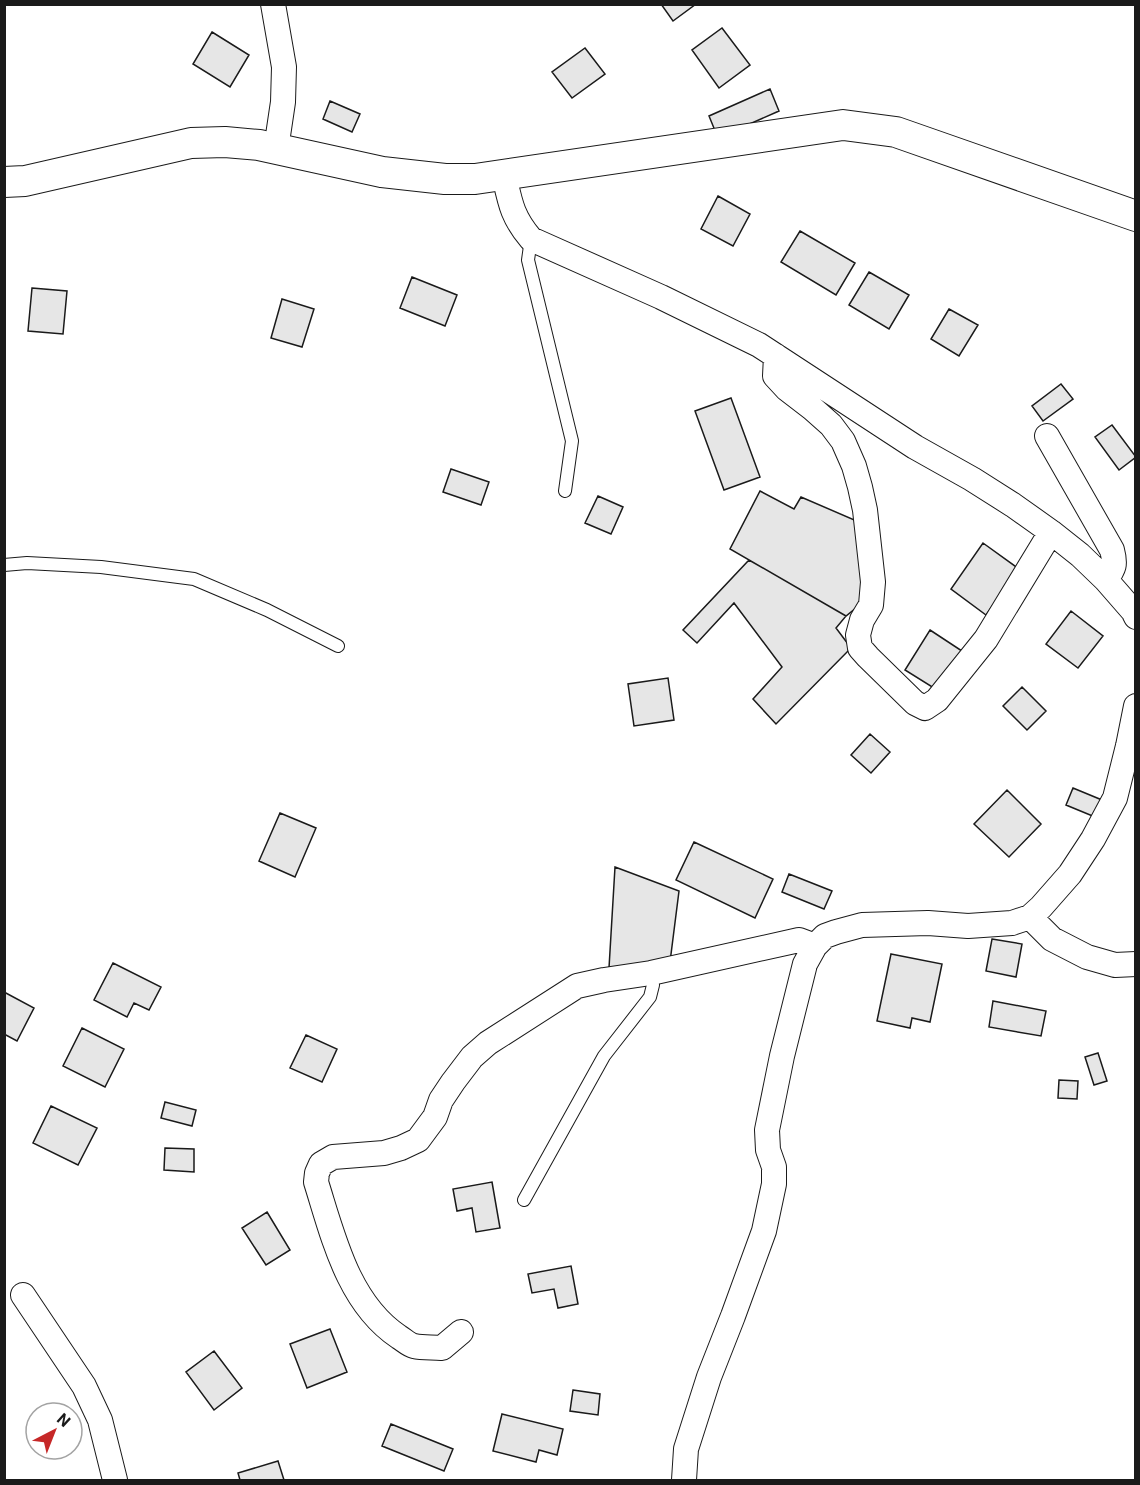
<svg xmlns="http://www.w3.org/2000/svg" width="1140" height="1485" viewBox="0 0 1140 1485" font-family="Roboto,sans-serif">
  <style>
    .building { fill: #e6e6e6; stroke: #1a1a1a; stroke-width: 1.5 }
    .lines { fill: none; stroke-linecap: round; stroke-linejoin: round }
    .service-casing { stroke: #1a1a1a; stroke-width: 14 }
    .minor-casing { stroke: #1a1a1a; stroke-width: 26 }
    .tertiary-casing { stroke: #1a1a1a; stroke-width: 32 }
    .service { stroke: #fff; stroke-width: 12 }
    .minor { stroke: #fff; stroke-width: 24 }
    .tertiary { stroke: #fff; stroke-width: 30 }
  </style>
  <rect width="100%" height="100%" fill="#fff"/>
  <!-- building -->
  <path class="building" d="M 661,4 L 696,4 L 673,21 Z
    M 722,28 L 750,65 L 719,88 L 692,50 Z
    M 212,32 L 249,55 L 230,87 L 193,64 Z
    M 585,48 L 605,74 L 572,98 L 552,72 Z
    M 770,89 L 779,111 L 718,138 L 709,116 Z
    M 330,101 L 360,114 L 352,132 L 323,119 Z
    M 718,196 L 750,214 L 733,246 L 701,229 Z
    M 800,231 L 855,263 L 836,295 L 781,262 Z
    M 869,272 L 909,295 L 889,329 L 849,305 Z
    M 412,277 L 457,295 L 445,326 L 400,308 Z
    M 32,288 L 67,291 L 63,334 L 28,331 Z
    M 282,299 L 314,309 L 302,347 L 271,338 Z
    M 949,309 L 978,325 L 959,356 L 931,339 Z
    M 1061,384 L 1073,399 L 1043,421 L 1032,406 Z
    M 731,398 L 760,477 L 724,490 L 695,411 Z
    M 1112,425 L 1136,457 L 1119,470 L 1095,437 Z
    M 451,469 L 489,482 L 481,505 L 443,492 Z
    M 760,491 L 794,509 L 801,497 L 859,522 L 867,599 L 846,616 L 730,549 Z
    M 598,496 L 623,507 L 611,534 L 585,523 Z
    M 983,543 L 1019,569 L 986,615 L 951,589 Z
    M 749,560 L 846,616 L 836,628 L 851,648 L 776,724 L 753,699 L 782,667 L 734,603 L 697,643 L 683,630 Z
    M 1071,611 L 1103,636 L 1078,668 L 1046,644 Z
    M 930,630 L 962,651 L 937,690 L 905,670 Z
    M 668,678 L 674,720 L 634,726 L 628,684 Z
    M 1022,687 L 1046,711 L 1027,730 L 1003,706 Z
    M 870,734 L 890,752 L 871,773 L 851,755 Z
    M 1073,788 L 1102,800 L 1095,817 L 1066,805 Z
    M 1007,790 L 1041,824 L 1009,857 L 974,824 Z
    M 280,813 L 316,828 L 295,877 L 259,861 Z
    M 694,842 L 773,879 L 755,918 L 676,880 Z
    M 615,867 L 679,891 L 670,962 L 609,968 Z
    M 789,874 L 832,891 L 824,909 L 782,892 Z
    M 992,939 L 1022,944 L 1016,977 L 986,971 Z
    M 891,954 L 942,964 L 930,1022 L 912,1018 L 910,1028 L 877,1021 Z
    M 113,963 L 161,987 L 149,1010 L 134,1003 L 127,1017 L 94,1000 Z
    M 4,992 L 34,1008 L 17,1041 L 4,1034 Z
    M 993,1001 L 1046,1011 L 1041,1036 L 989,1027 Z
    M 82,1028 L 124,1049 L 105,1087 L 63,1066 Z
    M 306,1035 L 337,1049 L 322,1082 L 290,1068 Z
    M 1098,1053 L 1107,1081 L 1094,1085 L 1085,1057 Z
    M 1059,1080 L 1078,1081 L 1077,1099 L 1058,1098 Z
    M 165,1102 L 196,1110 L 192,1126 L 161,1118 Z
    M 51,1106 L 97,1128 L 78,1165 L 33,1143 Z
    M 165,1148 L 194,1149 L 194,1172 L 164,1170 Z
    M 492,1182 L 500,1228 L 476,1232 L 472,1208 L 457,1211 L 453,1189 Z
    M 267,1212 L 290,1250 L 266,1265 L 242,1228 Z
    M 571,1266 L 578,1304 L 558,1308 L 554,1289 L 532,1293 L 528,1274 Z
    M 330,1329 L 347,1372 L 307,1388 L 290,1344 Z
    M 214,1351 L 242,1388 L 214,1410 L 186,1372 Z
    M 573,1390 L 600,1394 L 598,1415 L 570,1411 Z
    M 502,1414 L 563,1429 L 557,1455 L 539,1450 L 536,1462 L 493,1451 Z
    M 391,1424 L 453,1449 L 444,1471 L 382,1446 Z
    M 278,1461 L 284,1480 L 240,1480 L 238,1473 Z"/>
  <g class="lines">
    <defs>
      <path id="service" d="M 531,239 L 528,260 L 572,441 L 565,491
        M 4,565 L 27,563 L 101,567 L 194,579 L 267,610 L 338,646
        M 524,1200 L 604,1056 L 650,997 L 653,985 L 651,973"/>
      <path id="minor" d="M 273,4 L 284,67 L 283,102 L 276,149
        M 504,175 C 510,202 512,217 531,239 L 661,297 L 759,345 L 915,447 L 972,479 L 1013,505 L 1051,532 L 1080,555 L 1106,580 L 1133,611 L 1136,617
        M 776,356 L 775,376 L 787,389 L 813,409 L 831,425 L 843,441 L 854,466 L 860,487 L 865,510 L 873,582 L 871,605 L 862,620 L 858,635 L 860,648 L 868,657 L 915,703 L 925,708 L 937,700 L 986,639 L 1051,532
        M 1047,436 L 1112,550 C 1116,565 1114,568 1106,580
        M 1030,917 L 1052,939 L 1087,957 L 1115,965 L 1136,964
        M 23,1295 L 84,1386 L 100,1420 L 115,1480
        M 461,1332 L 442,1348 C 433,1347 423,1348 414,1346 C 409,1345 404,1340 399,1337 C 348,1303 333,1236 316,1182 L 317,1173 L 321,1164 L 333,1157 L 384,1153 L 401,1148 L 418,1140 L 435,1117 L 441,1100 L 453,1082 L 472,1057 L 488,1043 L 577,986 L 604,980 L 651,973 L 799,940 L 815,946
        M 684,1480 L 686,1449 L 709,1377 L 733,1316 L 764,1231 L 774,1184 L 774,1167 L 768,1150 L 767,1130 L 782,1056 L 805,964 L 815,946 L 825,936 L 836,932 L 862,925 L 928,923 L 968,926 L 1012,923 L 1030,917 L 1041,907 L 1070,874 L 1093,839 L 1115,798 L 1128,746 L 1136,706"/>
      <path id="tertiary" d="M 4,182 L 25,181 L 191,143 L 225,142 L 259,145 L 382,172 L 445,179 L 475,179 L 843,125 L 896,132 L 1136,216"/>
    </defs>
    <!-- service casing -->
    <use href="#service" class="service-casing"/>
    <!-- minor casing -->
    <use href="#minor" class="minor-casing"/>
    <!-- tertiary casing -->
    <use href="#tertiary" class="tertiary-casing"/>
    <!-- service -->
    <use href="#service" class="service"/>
    <!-- minor -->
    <use href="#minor" class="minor"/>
    <!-- tertiary -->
    <use href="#tertiary" class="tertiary"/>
  </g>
  <!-- border -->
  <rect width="1140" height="1485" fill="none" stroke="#1a1a1a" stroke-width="12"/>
  <!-- north arrow -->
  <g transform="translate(54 1431) rotate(42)"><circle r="28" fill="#ffffff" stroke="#a3a3a3" stroke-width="1.5"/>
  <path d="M0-4.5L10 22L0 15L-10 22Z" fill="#c62828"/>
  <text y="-9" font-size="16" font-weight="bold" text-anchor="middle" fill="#1a1a1a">N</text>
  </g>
</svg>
